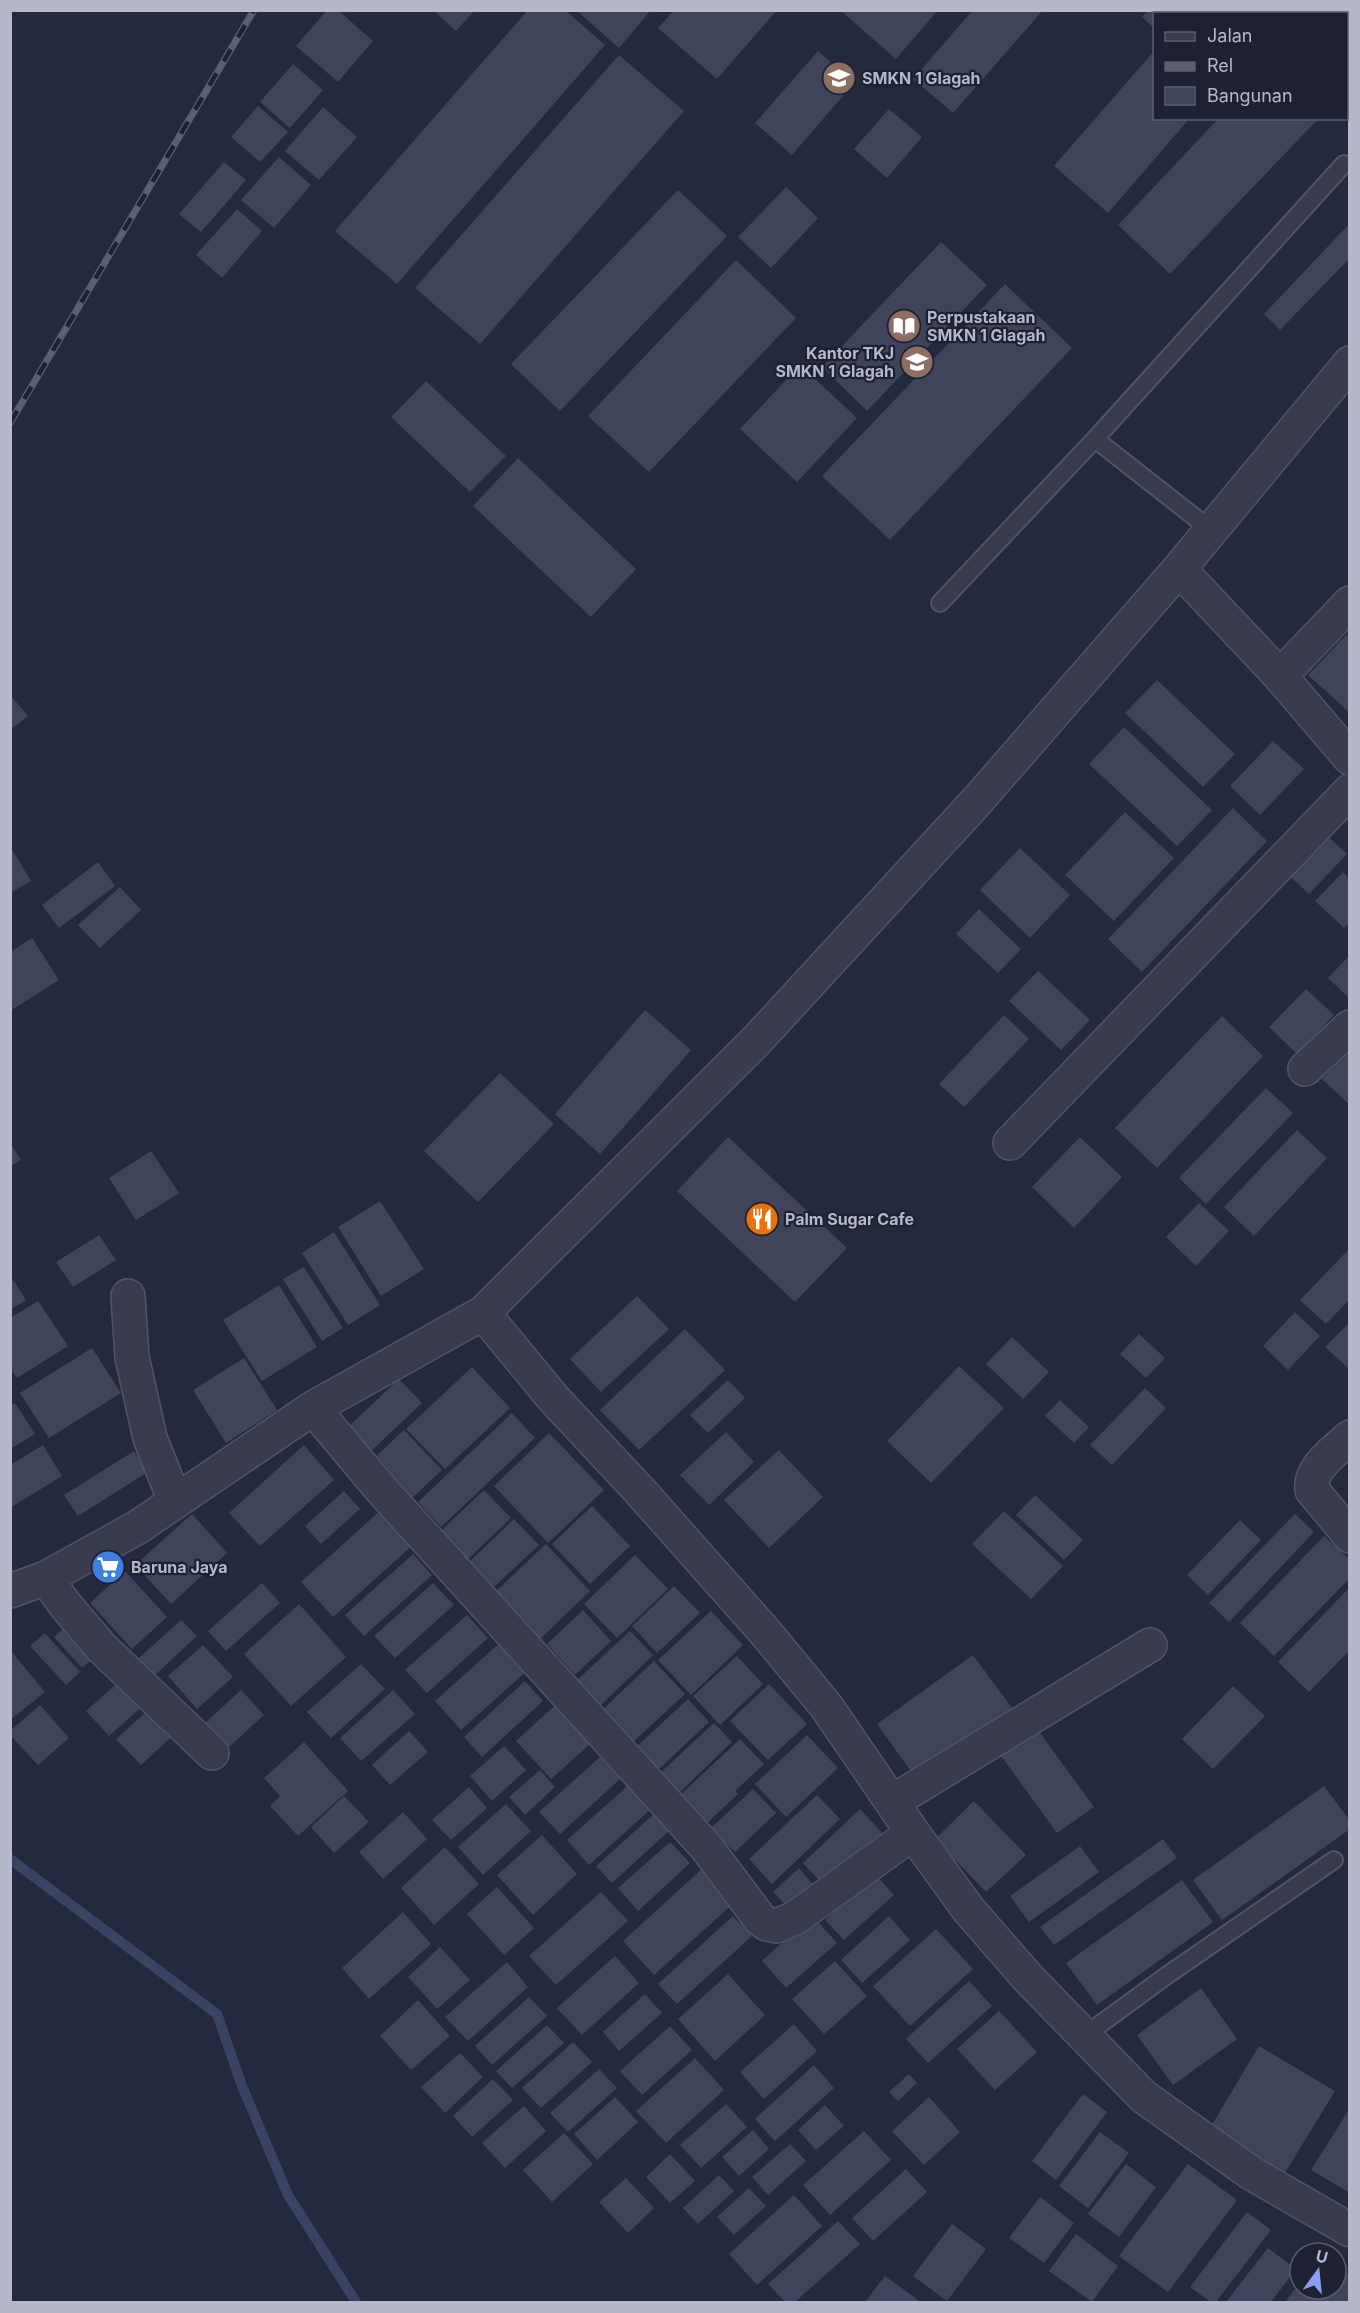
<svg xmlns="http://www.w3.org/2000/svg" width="1360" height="2313" viewBox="0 0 1360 2313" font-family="Inter,sans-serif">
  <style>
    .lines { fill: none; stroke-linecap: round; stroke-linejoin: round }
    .stream { stroke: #3b4365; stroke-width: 10 }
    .building { fill: #3f445b }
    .service-casing { stroke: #515465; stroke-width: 20 }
    .minor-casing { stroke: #515465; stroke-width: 36 }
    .service { stroke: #393c4d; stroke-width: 16 }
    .minor { stroke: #393c4d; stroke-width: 33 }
    .rail-casing { stroke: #5b5f74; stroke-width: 7 }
    .rail { stroke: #1e2132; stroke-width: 4.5; stroke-dasharray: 14; stroke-linecap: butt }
    .labels { text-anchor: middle; stroke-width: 4.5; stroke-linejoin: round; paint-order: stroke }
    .poi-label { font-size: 16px; font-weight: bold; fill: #b5b8c8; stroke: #1e2132; text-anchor: start }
  </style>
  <rect width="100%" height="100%" fill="#25293d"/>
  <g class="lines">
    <!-- stream -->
    <path class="stream" d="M 10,1859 L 217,2014 L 242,2086 L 288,2195 L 356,2302"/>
  </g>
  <!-- building -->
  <path class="building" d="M 327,10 L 338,10 L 373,41 L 338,82 L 296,46 Z
    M 433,10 L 475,10 L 456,31 Z
    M 528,10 L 565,10 L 605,45 L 397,284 L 335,231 Z
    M 576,10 L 651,10 L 619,48 Z
    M 674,10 L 777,10 L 717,79 L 658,28 Z
    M 840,10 L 938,10 L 896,59 Z
    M 973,10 L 1043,10 L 953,113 L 913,79 Z
    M 1148,10 L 1235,10 L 1233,14 L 1154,14 L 1154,28 L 1142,17 Z
    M 818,51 L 854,83 L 792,155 L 755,123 Z
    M 1154,51 L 1154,118 L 1190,118 L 1108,213 L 1054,166 Z
    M 619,55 L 684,111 L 480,344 L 415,288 Z
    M 293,64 L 323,90 L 290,128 L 260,102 Z
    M 258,106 L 288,132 L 260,162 L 231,137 Z
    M 323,107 L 357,137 L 319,180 L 285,151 Z
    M 889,109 L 922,137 L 887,178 L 854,149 Z
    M 1219,118 L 1319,118 L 1170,274 L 1118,225 Z
    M 279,157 L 311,185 L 274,228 L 241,200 Z
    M 224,162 L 246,180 L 201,232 L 179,214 Z
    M 786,187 L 818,218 L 771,268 L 738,237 Z
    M 678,190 L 727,236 L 560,411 L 511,364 Z
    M 237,209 L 262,231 L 222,278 L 196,255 Z
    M 1350,223 L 1350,258 L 1280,330 L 1264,314 Z
    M 941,242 L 987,285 L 867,411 L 822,367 Z
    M 736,260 L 796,318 L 649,472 L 588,416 Z
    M 1005,284 L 1072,348 L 890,540 L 822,476 Z
    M 800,365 L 857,418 L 797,482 L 740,429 Z
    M 426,381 L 506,456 L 470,492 L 391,417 Z
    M 518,458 L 636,569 L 591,617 L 473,506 Z
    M 1346,635 L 1350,638 L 1350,713 L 1308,675 Z
    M 1157,680 L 1235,754 L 1203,787 L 1125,713 Z
    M 10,695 L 28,716 L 10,730 Z
    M 1124,727 L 1212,810 L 1177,846 L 1089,764 Z
    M 1273,741 L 1304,769 L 1260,815 L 1230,786 Z
    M 1233,808 L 1267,841 L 1142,972 L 1108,939 Z
    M 1125,812 L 1174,858 L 1114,921 L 1065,875 Z
    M 1320,829 L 1347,854 L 1309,894 L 1282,869 Z
    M 10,846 L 31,881 L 10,893 Z
    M 1020,848 L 1070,895 L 1030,938 L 980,890 Z
    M 98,862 L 115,886 L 59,928 L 42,905 Z
    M 1343,872 L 1350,879 L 1350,922 L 1344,928 L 1315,901 Z
    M 120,887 L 141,910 L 100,948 L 78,925 Z
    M 979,909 L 1021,949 L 998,973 L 956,934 Z
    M 32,938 L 59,980 L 10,1011 L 10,952 Z
    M 1350,955 L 1350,999 L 1328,978 Z
    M 1038,971 L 1090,1020 L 1061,1050 L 1009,1001 Z
    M 1306,989 L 1334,1015 L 1297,1054 L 1269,1027 Z
    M 645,1010 L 691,1050 L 600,1154 L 555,1114 Z
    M 1004,1015 L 1029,1039 L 964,1107 L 939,1084 Z
    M 1222,1016 L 1263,1056 L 1157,1168 L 1115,1128 Z
    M 1350,1051 L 1350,1105 L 1322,1079 Z
    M 500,1073 L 554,1124 L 478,1202 L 424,1151 Z
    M 1266,1088 L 1293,1113 L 1206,1204 L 1179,1178 Z
    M 1297,1130 L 1327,1158 L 1254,1236 L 1224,1207 Z
    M 728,1137 L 847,1248 L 795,1302 L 677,1191 Z
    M 1080,1137 L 1122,1177 L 1074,1228 L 1032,1187 Z
    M 10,1143 L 21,1160 L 10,1167 Z
    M 151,1151 L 179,1193 L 136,1220 L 109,1178 Z
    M 380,1201 L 424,1269 L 381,1296 L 338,1227 Z
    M 1199,1203 L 1229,1231 L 1196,1266 L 1166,1237 Z
    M 334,1232 L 380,1305 L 348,1325 L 302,1253 Z
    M 99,1235 L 116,1260 L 73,1287 L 56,1262 Z
    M 1350,1248 L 1350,1299 L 1326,1324 L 1300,1300 Z
    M 304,1267 L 343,1328 L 322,1341 L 283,1279 Z
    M 10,1275 L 26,1300 L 10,1310 Z
    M 279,1285 L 317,1347 L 262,1381 L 223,1320 Z
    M 637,1296 L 669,1329 L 601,1392 L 570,1359 Z
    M 38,1301 L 68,1346 L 17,1378 L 10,1368 L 10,1318 Z
    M 1295,1312 L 1320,1336 L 1288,1370 L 1263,1346 Z
    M 1350,1322 L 1350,1370 L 1325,1347 Z
    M 685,1329 L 725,1370 L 639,1450 L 600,1410 Z
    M 1139,1334 L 1165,1358 L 1146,1378 L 1120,1354 Z
    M 1012,1337 L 1049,1372 L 1023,1399 L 986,1364 Z
    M 92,1348 L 121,1393 L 49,1438 L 20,1393 Z
    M 244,1358 L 277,1410 L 226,1443 L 193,1390 Z
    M 959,1366 L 1004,1408 L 931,1483 L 887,1441 Z
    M 472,1367 L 510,1408 L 445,1469 L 406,1429 Z
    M 399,1379 L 422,1403 L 370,1452 L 347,1428 Z
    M 728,1380 L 745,1398 L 708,1433 L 690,1415 Z
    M 1145,1388 L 1166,1408 L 1112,1465 L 1090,1445 Z
    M 1060,1400 L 1089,1427 L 1074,1443 L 1045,1416 Z
    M 15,1403 L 35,1434 L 10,1449 L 10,1406 Z
    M 512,1413 L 535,1438 L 441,1527 L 418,1502 Z
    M 404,1430 L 442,1470 L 411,1499 L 373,1459 Z
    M 726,1432 L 754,1462 L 709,1505 L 680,1475 Z
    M 549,1433 L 604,1490 L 548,1543 L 494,1486 Z
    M 43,1445 L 62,1476 L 10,1508 L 10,1465 Z
    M 304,1445 L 334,1480 L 260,1546 L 229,1513 Z
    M 779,1450 L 823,1497 L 769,1548 L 724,1500 Z
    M 134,1451 L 148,1472 L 78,1516 L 64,1495 Z
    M 484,1490 L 511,1518 L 468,1559 L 442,1530 Z
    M 344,1491 L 360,1509 L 321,1544 L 305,1526 Z
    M 1035,1495 L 1083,1540 L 1064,1560 L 1016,1515 Z
    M 592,1506 L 630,1546 L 590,1584 L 552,1544 Z
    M 382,1509 L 414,1544 L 333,1617 L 301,1582 Z
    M 1004,1511 L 1063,1566 L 1031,1599 L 972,1544 Z
    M 192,1514 L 227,1553 L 171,1604 L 135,1565 Z
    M 1295,1514 L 1314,1532 L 1229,1622 L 1209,1603 Z
    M 514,1519 L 539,1545 L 493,1588 L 468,1563 Z
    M 1240,1520 L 1261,1540 L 1208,1595 L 1187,1575 Z
    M 1324,1536 L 1350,1560 L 1350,1578 L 1274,1656 L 1240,1623 Z
    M 546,1544 L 590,1591 L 540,1639 L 495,1592 Z
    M 413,1554 L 432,1575 L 364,1636 L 345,1615 Z
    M 635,1555 L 668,1589 L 617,1638 L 584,1604 Z
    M 125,1571 L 167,1617 L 132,1649 L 90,1603 Z
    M 262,1583 L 280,1603 L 226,1651 L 208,1631 Z
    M 433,1583 L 454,1605 L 395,1658 L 374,1636 Z
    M 674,1586 L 700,1613 L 657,1653 L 632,1626 Z
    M 1350,1587 L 1350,1650 L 1309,1692 L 1278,1662 Z
    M 299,1604 L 346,1657 L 291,1706 L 244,1654 Z
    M 583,1610 L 611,1641 L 575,1675 L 547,1644 Z
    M 711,1611 L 743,1645 L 691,1695 L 658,1660 Z
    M 467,1615 L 488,1638 L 427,1693 L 405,1670 Z
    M 181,1620 L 197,1636 L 155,1675 L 139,1658 Z
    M 72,1621 L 101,1652 L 82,1668 L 54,1637 Z
    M 630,1631 L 653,1655 L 599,1707 L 575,1682 Z
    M 45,1633 L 80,1672 L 66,1685 L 30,1646 Z
    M 503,1640 L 529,1669 L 461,1730 L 435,1701 Z
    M 203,1645 L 233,1677 L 197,1709 L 168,1676 Z
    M 10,1650 L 45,1692 L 10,1720 Z
    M 973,1655 L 1015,1712 L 918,1781 L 877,1724 Z
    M 737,1656 L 763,1684 L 720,1725 L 693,1696 Z
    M 654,1661 L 685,1694 L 632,1743 L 601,1711 Z
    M 361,1664 L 385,1689 L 331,1738 L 307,1712 Z
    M 125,1676 L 147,1702 L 109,1736 L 86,1711 Z
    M 525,1681 L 543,1701 L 482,1757 L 464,1737 Z
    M 769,1684 L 807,1724 L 768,1760 L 730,1721 Z
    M 1233,1686 L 1265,1716 L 1213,1769 L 1182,1739 Z
    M 241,1690 L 264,1715 L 226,1750 L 203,1725 Z
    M 393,1690 L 415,1714 L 361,1761 L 340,1738 Z
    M 563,1698 L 599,1736 L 551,1779 L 516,1741 Z
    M 688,1699 L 709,1722 L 657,1771 L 635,1748 Z
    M 157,1702 L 181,1728 L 141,1765 L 116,1739 Z
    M 40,1705 L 69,1738 L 38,1765 L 10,1735 L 10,1731 Z
    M 714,1723 L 732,1742 L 678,1794 L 659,1774 Z
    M 1035,1726 L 1094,1807 L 1057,1833 L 999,1753 Z
    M 409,1731 L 428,1752 L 390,1785 L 372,1765 Z
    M 807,1735 L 838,1768 L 786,1817 L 755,1784 Z
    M 740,1739 L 764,1764 L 735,1791 L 738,1794 L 702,1828 L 675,1800 Z
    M 304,1742 L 348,1791 L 298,1836 L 270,1806 L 280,1796 L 264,1778 Z
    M 504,1746 L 526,1770 L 492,1801 L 470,1776 Z
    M 600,1757 L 620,1779 L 560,1834 L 539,1812 Z
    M 540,1770 L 555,1787 L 525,1815 L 509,1797 Z
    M 631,1783 L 653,1807 L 589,1865 L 567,1840 Z
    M 1324,1786 L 1350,1821 L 1350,1829 L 1222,1920 L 1193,1880 Z
    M 469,1787 L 487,1808 L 451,1840 L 432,1820 Z
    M 753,1789 L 776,1813 L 735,1852 L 711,1828 Z
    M 817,1795 L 840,1819 L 772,1884 L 749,1859 Z
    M 344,1796 L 369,1822 L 334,1853 L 311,1827 Z
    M 974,1801 L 1026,1855 L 986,1892 L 935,1839 Z
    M 506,1804 L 531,1831 L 483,1875 L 458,1847 Z
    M 860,1809 L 885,1836 L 828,1890 L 803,1863 Z
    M 403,1812 L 427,1839 L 383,1879 L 359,1852 Z
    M 654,1814 L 669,1831 L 612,1883 L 596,1866 Z
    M 542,1835 L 577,1874 L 533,1915 L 497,1875 Z
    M 1163,1839 L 1177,1858 L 1054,1945 L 1040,1927 Z
    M 670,1842 L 690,1863 L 638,1911 L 618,1888 Z
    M 1080,1846 L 1099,1872 L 1029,1922 L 1010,1896 Z
    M 445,1847 L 479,1884 L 434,1925 L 401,1888 Z
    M 703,1868 L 735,1902 L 654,1975 L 623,1941 Z
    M 799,1868 L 818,1890 L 794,1913 L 773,1892 Z
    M 875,1874 L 894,1895 L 844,1940 L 825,1920 Z
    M 1182,1880 L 1213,1922 L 1097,2005 L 1066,1963 Z
    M 497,1887 L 534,1928 L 504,1955 L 467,1914 Z
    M 601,1892 L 628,1921 L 556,1985 L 529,1956 Z
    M 403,1912 L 431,1944 L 369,1999 L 342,1968 Z
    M 812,1915 L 837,1943 L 786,1988 L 762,1961 Z
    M 733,1916 L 752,1936 L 677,2004 L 658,1984 Z
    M 889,1916 L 910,1940 L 862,1983 L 841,1960 Z
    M 936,1929 L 973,1969 L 910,2026 L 873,1986 Z
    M 440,1947 L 470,1980 L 437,2009 L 408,1977 Z
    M 615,1956 L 639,1983 L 582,2035 L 557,2008 Z
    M 835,1961 L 867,1996 L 824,2034 L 792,1999 Z
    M 507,1962 L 528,1987 L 468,2041 L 445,2017 Z
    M 728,1974 L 765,2015 L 715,2061 L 678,2019 Z
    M 969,1981 L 992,2006 L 928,2063 L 906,2039 Z
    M 1201,1988 L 1237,2039 L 1173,2085 L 1137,2035 Z
    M 645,1994 L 662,2013 L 619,2051 L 603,2032 Z
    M 529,1997 L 547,2016 L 492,2065 L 475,2046 Z
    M 418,2000 L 450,2036 L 411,2070 L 380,2036 Z
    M 999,2011 L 1037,2052 L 995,2090 L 957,2049 Z
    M 794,2024 L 817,2051 L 764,2099 L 740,2072 Z
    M 547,2025 L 564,2043 L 512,2088 L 496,2071 Z
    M 670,2026 L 692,2050 L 642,2095 L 620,2071 Z
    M 573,2042 L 592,2062 L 541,2108 L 522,2088 Z
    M 1259,2046 L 1335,2091 L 1285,2173 L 1210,2128 Z
    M 460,2053 L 483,2077 L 445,2113 L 421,2087 Z
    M 695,2058 L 724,2090 L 666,2143 L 636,2111 Z
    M 814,2065 L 834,2088 L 775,2141 L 755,2119 Z
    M 599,2069 L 617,2088 L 568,2132 L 550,2113 Z
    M 909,2074 L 917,2083 L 898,2101 L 889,2092 Z
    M 493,2079 L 513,2100 L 472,2137 L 453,2116 Z
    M 1083,2094 L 1107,2112 L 1056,2180 L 1032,2161 Z
    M 615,2097 L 638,2122 L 597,2160 L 574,2134 Z
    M 929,2097 L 960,2132 L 924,2165 L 892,2131 Z
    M 726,2104 L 747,2127 L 701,2168 L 680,2145 Z
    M 825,2105 L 844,2126 L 816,2150 L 798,2130 Z
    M 524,2106 L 546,2131 L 505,2168 L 482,2143 Z
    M 1350,2108 L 1350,2193 L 1311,2170 Z
    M 753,2130 L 769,2149 L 739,2176 L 722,2157 Z
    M 864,2131 L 891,2160 L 830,2215 L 803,2185 Z
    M 1100,2132 L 1129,2153 L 1088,2208 L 1059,2186 Z
    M 564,2133 L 593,2164 L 552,2202 L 523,2170 Z
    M 790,2144 L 806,2161 L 768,2195 L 752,2177 Z
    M 670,2154 L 695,2181 L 670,2203 L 646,2177 Z
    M 1126,2164 L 1156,2187 L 1119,2237 L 1088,2214 Z
    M 1188,2164 L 1237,2200 L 1168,2292 L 1119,2256 Z
    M 906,2169 L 927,2192 L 873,2241 L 852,2218 Z
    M 719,2175 L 734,2191 L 698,2224 L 683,2208 Z
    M 626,2178 L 654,2208 L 628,2233 L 599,2202 Z
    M 749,2188 L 766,2206 L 734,2235 L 717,2217 Z
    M 794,2195 L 822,2226 L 757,2285 L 729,2254 Z
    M 1040,2197 L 1074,2223 L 1044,2263 L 1009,2238 Z
    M 1247,2212 L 1271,2230 L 1216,2302 L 1211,2302 L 1190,2287 Z
    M 838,2221 L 860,2244 L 795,2302 L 785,2302 L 768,2284 Z
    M 952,2224 L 986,2249 L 947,2301 L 913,2276 Z
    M 1076,2234 L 1118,2266 L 1092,2302 L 1049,2271 Z
    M 1268,2248 L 1296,2269 L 1271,2302 L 1226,2302 Z
    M 1336,2265 L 1350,2275 L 1350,2302 L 1285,2302 L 1300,2282 L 1300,2289 L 1336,2289 Z
    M 885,2276 L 921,2302 L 865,2302 Z"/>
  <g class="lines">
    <defs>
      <path id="service" d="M 1095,439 L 1344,164
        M 940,603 L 1095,439 L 1211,530
        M 1084,2036 L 1166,1976 L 1334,1860"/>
      <path id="minor" d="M 1179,569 L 1280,676 L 1350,758
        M 1280,676 L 1350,603
        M 1305,1069 L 1350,1027
        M 1010,1143 L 1350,791
        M 128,1296 L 132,1357 L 150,1438 L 175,1501
        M 483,1313 L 554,1399 L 640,1491 L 765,1632 L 826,1706 L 913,1833 L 968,1909 L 1029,1979 L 1144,2097 L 1251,2173 L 1350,2230
        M 313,1408 L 380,1488 L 707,1848 L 760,1919 L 767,1924 L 776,1926 L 795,1918 L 913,1833
        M 1350,1437 C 1335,1451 1309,1468 1312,1490 L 1350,1536
        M 46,1578 L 66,1606 L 101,1647 L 212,1753
        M 10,1591 L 46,1578 L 138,1527 L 313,1408 L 483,1313 L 756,1041 L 977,801 L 1179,569 L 1350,363
        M 892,1802 L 1150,1645"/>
    </defs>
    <!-- service casing -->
    <use href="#service" class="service-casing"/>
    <!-- minor casing -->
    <use href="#minor" class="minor-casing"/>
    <!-- service -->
    <use href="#service" class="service"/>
    <!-- minor -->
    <use href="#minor" class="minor"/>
    <defs>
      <path id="rail" d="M 10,423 L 254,10"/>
    </defs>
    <!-- rail casing -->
    <use href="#rail" class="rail-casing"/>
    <!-- rail -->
    <use href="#rail" class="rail"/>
  </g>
  <!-- icons -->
  <defs>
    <symbol id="school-disc" viewBox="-11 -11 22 22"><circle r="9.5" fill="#8d6e63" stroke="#1e2132"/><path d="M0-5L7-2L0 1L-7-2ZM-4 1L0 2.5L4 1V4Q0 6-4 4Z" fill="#fff"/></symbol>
    <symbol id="library-disc" viewBox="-11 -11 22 22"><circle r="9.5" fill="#8d6e63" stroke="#1e2132"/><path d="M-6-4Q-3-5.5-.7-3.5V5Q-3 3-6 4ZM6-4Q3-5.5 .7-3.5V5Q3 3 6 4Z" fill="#fff"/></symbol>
    <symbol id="restaurant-disc" viewBox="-11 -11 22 22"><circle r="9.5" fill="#e8710a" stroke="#1e2132"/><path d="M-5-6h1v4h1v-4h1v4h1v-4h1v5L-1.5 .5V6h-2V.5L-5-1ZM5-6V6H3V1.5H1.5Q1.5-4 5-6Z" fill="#fff"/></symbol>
    <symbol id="supermarket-disc" viewBox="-11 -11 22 22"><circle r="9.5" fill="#3f7fe0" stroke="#1e2132"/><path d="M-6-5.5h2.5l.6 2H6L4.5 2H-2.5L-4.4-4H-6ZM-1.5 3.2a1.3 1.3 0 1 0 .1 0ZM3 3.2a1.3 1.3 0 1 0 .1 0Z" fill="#fff"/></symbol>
  </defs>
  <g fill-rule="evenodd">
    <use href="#school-disc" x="820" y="59" width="38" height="38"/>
    <use href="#library-disc" x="885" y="307" width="38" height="38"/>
    <use href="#school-disc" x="898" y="343" width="38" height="38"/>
    <use href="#restaurant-disc" x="743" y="1200" width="38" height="38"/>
    <use href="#supermarket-disc" x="89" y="1548" width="38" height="38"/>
  </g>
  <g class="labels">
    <!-- poi labels -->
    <g class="poi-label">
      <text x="862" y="84">SMKN 1 Glagah</text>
      <text x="927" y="323">Perpustakaan<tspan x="927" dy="18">SMKN 1 Glagah</tspan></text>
      <text x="894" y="359" text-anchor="end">Kantor TKJ<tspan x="894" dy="18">SMKN 1 Glagah</tspan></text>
      <text x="785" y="1225">Palm Sugar Cafe</text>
      <text x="131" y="1573">Baruna Jaya</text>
    </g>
  </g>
  <!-- border -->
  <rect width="1360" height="2313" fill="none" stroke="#b5b8c8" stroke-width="24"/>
  <!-- legend -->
  <rect x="1153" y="12" width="195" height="108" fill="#1e2132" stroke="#5a5d6e" stroke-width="1.5"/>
  <rect x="1165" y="32" width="30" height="9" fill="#393c4d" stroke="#5a5d6e" stroke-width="1.5"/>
  <text x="1207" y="42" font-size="18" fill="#b5b8c8">Jalan</text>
  <rect x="1165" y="62" width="30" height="9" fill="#5b5f74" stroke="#5a5d6e" stroke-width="1.5"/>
  <text x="1207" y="72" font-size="18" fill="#b5b8c8">Rel</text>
  <rect x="1165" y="87" width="30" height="18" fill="#3f445b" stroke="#5a5d6e" stroke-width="1.5"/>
  <text x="1207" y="102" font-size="18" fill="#b5b8c8">Bangunan</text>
  <!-- north arrow -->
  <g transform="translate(1318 2271) rotate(15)"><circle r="28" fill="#1e2132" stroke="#5a5d6e" stroke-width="1.5"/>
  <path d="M0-4.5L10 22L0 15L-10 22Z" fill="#8e9df4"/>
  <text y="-9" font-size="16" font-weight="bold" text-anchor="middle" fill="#b5b8c8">U</text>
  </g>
</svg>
